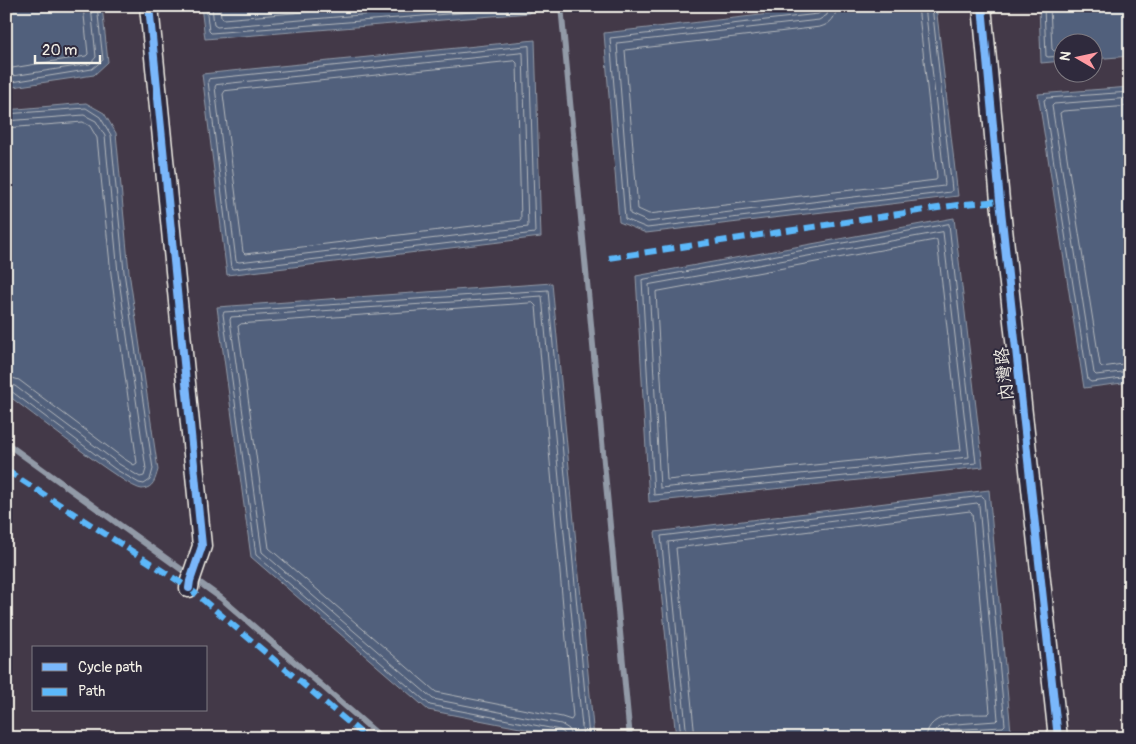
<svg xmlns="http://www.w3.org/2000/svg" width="1136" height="744" viewBox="0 0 1136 744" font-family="Pangolin,'LXGW WenKai TC',sans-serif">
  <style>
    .water { fill: #51607b; stroke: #929aa7 }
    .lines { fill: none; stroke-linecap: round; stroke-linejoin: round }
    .shore { stroke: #b3b7bc; stroke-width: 1 }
    .stream { stroke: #929aa7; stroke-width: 6 }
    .street-casing { stroke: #f4f1e8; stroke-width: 21 }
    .street { stroke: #2f2a3d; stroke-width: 18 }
    .quiet { stroke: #5cb8fa; stroke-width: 6; stroke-dasharray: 12 6; stroke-linecap: butt }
    .cycleway-casing { stroke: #2f2a3d; stroke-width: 11 }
    .cycleway { stroke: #7ab7fb; stroke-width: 8 }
    .labels { text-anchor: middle; stroke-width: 4; stroke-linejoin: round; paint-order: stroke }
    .street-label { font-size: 18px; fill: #f4f1e8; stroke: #2f2a3d }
  </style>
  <rect width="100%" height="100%" fill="#433948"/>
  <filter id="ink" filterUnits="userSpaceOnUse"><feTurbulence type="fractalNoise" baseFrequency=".02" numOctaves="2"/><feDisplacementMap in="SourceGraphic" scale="10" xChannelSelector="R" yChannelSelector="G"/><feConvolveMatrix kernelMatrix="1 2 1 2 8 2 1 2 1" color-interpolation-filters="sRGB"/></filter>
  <g filter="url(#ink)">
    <!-- water -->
    <path class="water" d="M 6,6 L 102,6 L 108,62 L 94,75 L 6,88 Z
      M 201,6 L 529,6 L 530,13 L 205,39 Z
      M 839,6 L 936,6 L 958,196 L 646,233 L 619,222 L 604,33 Z
      M 1039,6 L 1130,6 L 1130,56 L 1094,59 L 1094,42 L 1064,42 L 1063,61 L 1041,63 Z
      M 535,40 L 541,237 L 227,275 L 202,74 Z
      M 1130,87 L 1130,382 L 1084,388 L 1038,94 Z
      M 86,103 L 104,113 L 116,133 L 129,272 L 158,470 C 155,479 154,488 142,489 C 127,489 26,408 6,394 L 6,110 Z
      M 954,218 L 983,467 L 649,502 L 636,276 Z
      M 552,283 L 594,738 L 571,738 L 428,710 L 251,557 L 217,307 Z
      M 989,490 L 1011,732 L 903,738 L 676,738 L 655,532 Z"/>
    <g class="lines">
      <!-- shore -->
      <path class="shore" d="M 206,6 L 209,31 L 211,33 L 522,8 L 525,6
        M 212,6 L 214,25 L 217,27 L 468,6
        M 220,6 L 221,17 L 223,19 L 375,6
        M 823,6 L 822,11 L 818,14 L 610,38 L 625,219 L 647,228 L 951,192 L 952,190 L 932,6
        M 829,6 L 827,15 L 819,20 L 617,43 L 630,214 L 648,222 L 944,186 L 945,184 L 925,6
        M 837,6 C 836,17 831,24 820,27 L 625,50 L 638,209 L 649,214 L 936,180 L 937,177 L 918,6
        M 1044,6 L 1046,56 L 1048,57 L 1064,56
        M 1050,6 L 1052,49 L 1054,51 L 1064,50
        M 529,46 L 535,233 L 233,269 L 231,268 L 208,81 L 209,79 Z
        M 523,53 L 528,227 L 239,262 L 236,261 L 215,87 L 216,85 Z
        M 515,61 L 517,63 L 521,220 L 245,254 L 243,252 L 223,94 L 225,91 Z
        M 6,69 L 86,56 L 88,54 L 83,6
        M 6,77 L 90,64 L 96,57 L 91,6
        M 6,83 L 92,69 L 103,60 L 97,6
        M 1130,92 L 1047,98 L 1044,100 L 1088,380 L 1091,382 L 1130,377
        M 1130,98 L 1054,104 L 1052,106 L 1094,373 L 1096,375 L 1130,371
        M 1130,106 L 1063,111 L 1060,113 L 1100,365 L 1102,367 L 1130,363
        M 6,114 L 86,108 L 100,117 L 111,135 L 124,272 L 153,469 L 150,480 L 144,484 L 139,483 L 115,469 L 11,391 L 6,390
        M 6,121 L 84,115 L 96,121 L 105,136 L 118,273 L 146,469 L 144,476 L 140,477 L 119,464 L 15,386 L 6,384
        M 6,128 L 83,122 L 90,126 L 97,138 L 111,274 L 137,463 L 134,465 L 123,458 L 19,380 L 6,376
        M 949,224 L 976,463 L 654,495 L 642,280 Z
        M 943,232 L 969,457 L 660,488 L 649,285 Z
        M 937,240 L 961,450 L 667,480 L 656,292 Z
        M 533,303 L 536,306 L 573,717 L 571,720 L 562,717 L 436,692 L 269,548 L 238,326 L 241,324 Z
        M 565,738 L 564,733 L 560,730 L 430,705 L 256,555 L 223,314 L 224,312 L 548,290 L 589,738
        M 571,738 L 569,729 L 561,724 L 433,699 L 262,552 L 230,320 L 231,317 L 542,296 L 583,738
        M 681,738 L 661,536 L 982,496 L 984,498 L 1005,725 L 1003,727 L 945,730 L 941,733 L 940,738
        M 687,738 L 668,542 L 977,503 L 979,505 L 998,719 L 996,721 L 943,725 L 936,730 L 934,738
        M 695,738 L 676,548 L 970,511 L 972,513 L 990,712 L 988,714 C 968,715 928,709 926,738"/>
      <!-- stream -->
      <path class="stream" d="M 561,6 L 630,738
        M 6,443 L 221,598 L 382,738"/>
      <defs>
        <path id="street" d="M 149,6 L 202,546 L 190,581 L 189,588
          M 982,6 L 1000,201 L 1058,738"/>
      </defs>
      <!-- street casing -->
      <use href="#street" class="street-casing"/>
      <!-- street -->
      <use href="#street" class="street"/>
      <!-- quiet -->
      <path class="quiet" d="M 609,258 L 964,204 L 1000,201
        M 6,470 L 189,588 L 367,738"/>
      <defs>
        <path id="cycleway" d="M 149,6 L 202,546 L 190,581 L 189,588
          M 982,6 L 1000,201 L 1058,738"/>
      </defs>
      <!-- cycleway casing -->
      <use href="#cycleway" class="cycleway-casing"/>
      <!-- cycleway -->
      <use href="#cycleway" class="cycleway"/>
    </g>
  </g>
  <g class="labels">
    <!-- street labels -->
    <g class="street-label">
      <text transform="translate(1004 374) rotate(-96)" y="6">內灣路</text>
    </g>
  </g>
  <!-- margin -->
  <rect width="1136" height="744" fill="none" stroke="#2f2a3d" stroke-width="25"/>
  <rect x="12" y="12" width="1111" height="719" fill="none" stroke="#f4f1e8" stroke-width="2" filter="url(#ink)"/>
  <!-- legend -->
  <rect x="32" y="646" width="175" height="65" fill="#2f2a3d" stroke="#7e7a81"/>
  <rect x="42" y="663" width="25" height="8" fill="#7ab7fb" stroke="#7e7a81"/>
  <text x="78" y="672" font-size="15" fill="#f4f1e8">Cycle path</text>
  <rect x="42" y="688" width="25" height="8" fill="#5cb8fa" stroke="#7e7a81"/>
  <text x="78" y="696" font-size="15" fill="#f4f1e8">Path</text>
  <!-- north arrow -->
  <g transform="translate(1078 58) rotate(279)"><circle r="24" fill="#2f2a3d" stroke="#7e7a81"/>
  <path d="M0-4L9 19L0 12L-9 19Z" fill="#ff9aa2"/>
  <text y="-8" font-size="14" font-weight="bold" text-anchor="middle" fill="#f4f1e8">N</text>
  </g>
  <!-- scale -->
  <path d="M35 55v8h65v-8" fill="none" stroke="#f4f1e8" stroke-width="2.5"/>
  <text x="42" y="55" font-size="15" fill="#f4f1e8" stroke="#2f2a3d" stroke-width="4" paint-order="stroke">20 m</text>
</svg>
